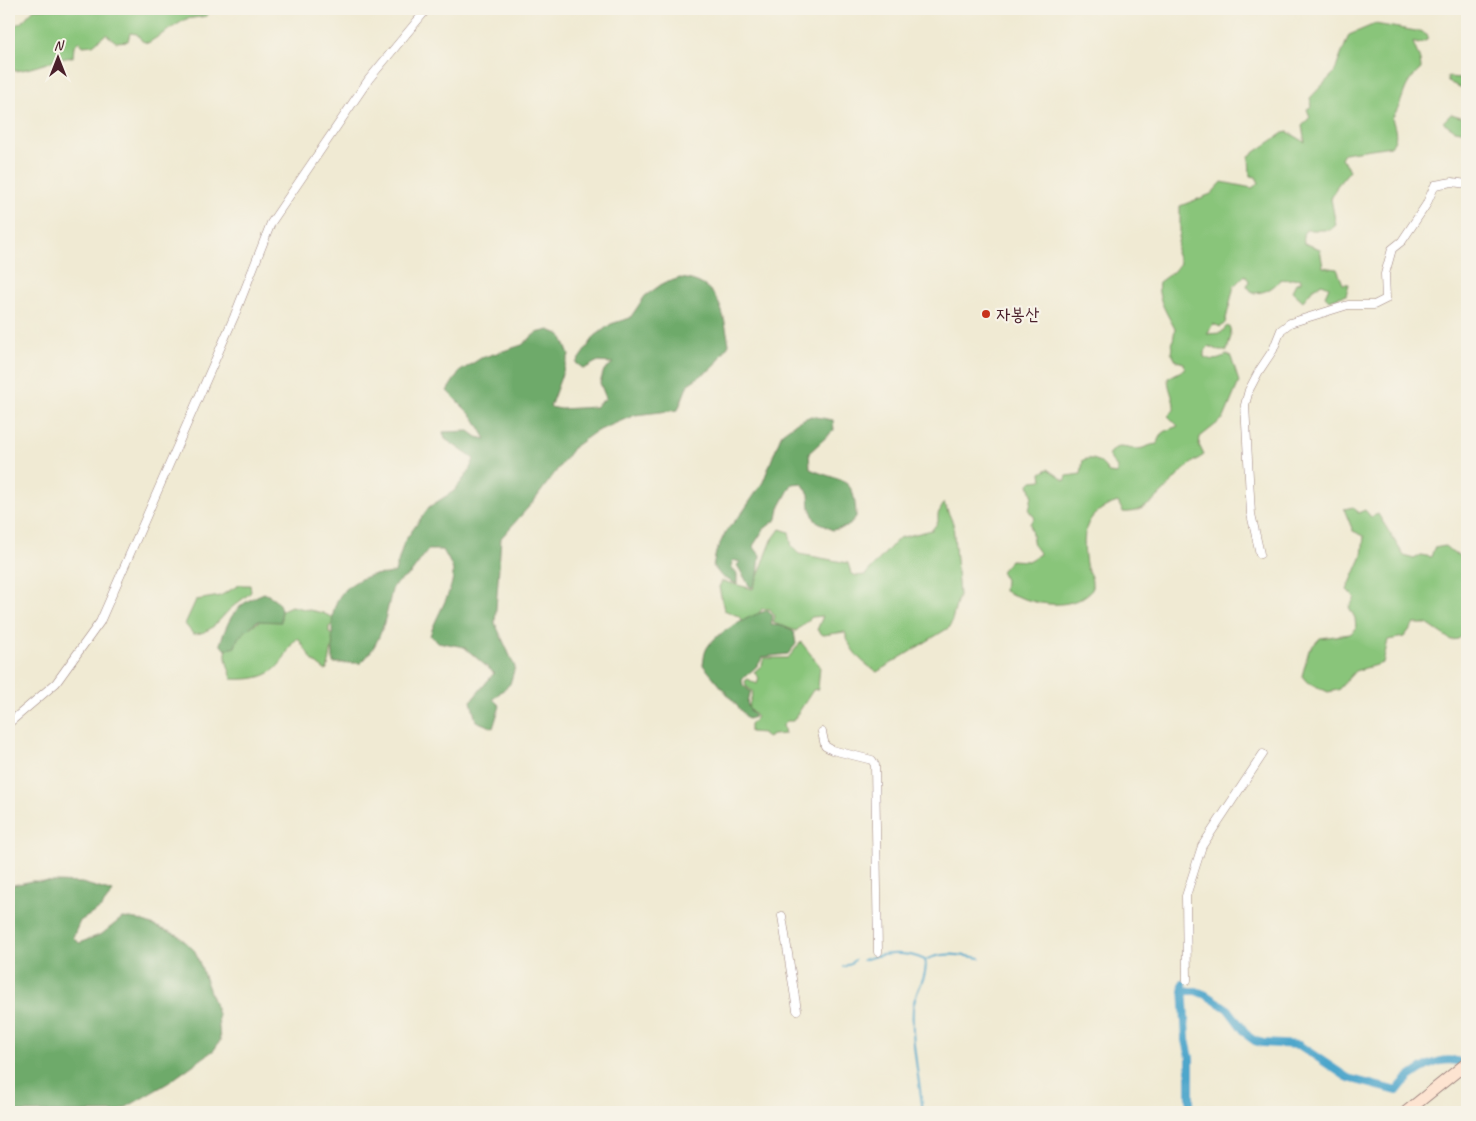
<svg xmlns="http://www.w3.org/2000/svg" width="1476" height="1121" viewBox="0 0 1476 1121" font-family="Caveat,'Poor Story',sans-serif">
  <style>
    .green { fill: #89c57a; stroke: #6a7252 }
    .forest { fill: #6eaa6a; stroke: #5c644a }
    .lines { fill: none; stroke-linecap: round; stroke-linejoin: round }
    .stream { stroke: #4ea6cb; stroke-width: 2 }
    .canal { stroke: #4ea6cb; stroke-width: 8 }
    .street-casing { stroke: #9d847f; stroke-width: 9 }
    .secondary-casing { stroke: #9d847f; stroke-width: 13 }
    .street { stroke: #fff; stroke-width: 8 }
    .secondary { stroke: #fde4d1; stroke-width: 11 }
    .poi-dot { fill: #c8321e; stroke: #f7f3e8; stroke-width: 2 }
    .labels { text-anchor: middle; stroke-width: 4.5; stroke-linejoin: round; paint-order: stroke }
    .poi-label { font-size: 18px; fill: #4a1f2b; stroke: #f7f3e8; text-anchor: start }
  </style>
  <rect width="100%" height="100%" fill="#f7f3e8"/>
  <filter id="ink" filterUnits="userSpaceOnUse"><feTurbulence type="fractalNoise" baseFrequency=".02" numOctaves="2"/><feDisplacementMap in="SourceGraphic" scale="10" xChannelSelector="R" yChannelSelector="G"/><feConvolveMatrix kernelMatrix="1 2 1 2 8 2 1 2 1" color-interpolation-filters="sRGB"/></filter>
  <filter id="wash" filterUnits="userSpaceOnUse"><feTurbulence type="fractalNoise" baseFrequency=".0096" numOctaves="4" result="noise"/><feDisplacementMap in="SourceGraphic" scale="20" xChannelSelector="R" yChannelSelector="G"/><feGaussianBlur stdDeviation="1.12" result="paint"/><feColorMatrix in="noise" values="0 0 0 0 0 0 0 0 0 0 0 0 0 0 0 0 0 1.4 0 .05"/><feComposite in="paint" operator="in"/></filter>
  <g filter="url(#wash)">
    <rect width="100%" height="100%" fill="#f0ead3"/>
    <!-- green -->
    <path class="green" d="M 34,9 L 211,9 L 207,16 L 186,19 L 148,43 L 142,41 L 137,34 L 130,33 L 128,41 L 116,42 L 106,34 L 93,45 L 83,46 L 79,41 L 74,46 L 73,57 C 53,59 35,69 15,71 L 9,66 L 9,28 L 22,22 Z
      M 1375,24 L 1422,32 L 1428,36 L 1427,40 L 1418,44 L 1413,42 C 1416,52 1421,58 1421,69 C 1399,88 1407,97 1392,118 C 1395,129 1399,138 1391,146 L 1344,153 L 1341,158 L 1350,170 L 1337,186 L 1331,199 L 1336,225 L 1330,230 L 1306,230 L 1303,234 L 1304,243 L 1320,249 L 1323,267 L 1337,269 L 1343,284 L 1349,284 L 1346,295 L 1329,300 L 1325,296 L 1329,287 L 1322,284 L 1313,289 L 1303,301 L 1292,291 L 1296,283 L 1301,282 L 1301,279 C 1294,277 1289,281 1281,279 C 1273,288 1266,293 1253,293 L 1247,286 L 1249,281 L 1245,275 L 1234,286 L 1225,323 L 1221,327 L 1213,324 L 1207,334 L 1221,333 L 1227,326 L 1230,328 L 1231,336 L 1227,351 L 1219,351 L 1209,346 L 1204,352 L 1204,357 C 1213,361 1220,361 1227,354 L 1231,357 L 1239,382 L 1224,418 L 1200,437 L 1199,445 L 1204,455 C 1198,459 1191,463 1185,469 C 1168,484 1149,515 1123,512 L 1118,502 C 1085,512 1081,531 1086,564 C 1088,575 1093,573 1092,590 C 1069,614 1030,603 1004,591 L 1005,580 L 1001,571 L 1011,560 L 1028,561 L 1040,554 L 1034,546 L 1030,523 L 1035,518 L 1029,511 L 1032,495 L 1029,484 L 1032,481 L 1042,480 L 1041,473 L 1048,469 L 1065,481 L 1067,476 L 1081,474 L 1083,460 C 1095,456 1103,463 1109,473 L 1117,474 L 1117,468 L 1108,455 C 1117,442 1124,449 1137,449 C 1144,449 1150,444 1157,444 C 1159,432 1168,430 1178,426 L 1168,416 L 1174,410 C 1175,399 1168,390 1168,378 L 1185,369 L 1184,363 L 1176,361 L 1171,352 L 1175,329 C 1168,315 1156,298 1159,282 L 1174,271 L 1180,263 L 1176,253 L 1180,232 L 1180,206 L 1211,194 L 1222,182 L 1252,188 L 1259,183 L 1256,177 L 1250,176 L 1249,156 L 1283,133 L 1288,132 L 1305,142 L 1302,126 L 1310,117 L 1307,109 L 1312,106 L 1310,98 L 1334,73 L 1349,35 Z
      M 1467,74 L 1467,90 L 1448,82 L 1447,77 L 1463,78 Z
      M 1451,114 L 1467,119 L 1467,132 L 1455,130 L 1443,122 Z
      M 944,503 L 953,523 L 959,595 L 950,627 L 877,672 C 862,663 849,650 845,632 L 823,635 L 817,630 L 823,616 L 812,617 L 796,631 L 773,623 L 775,616 L 770,609 L 762,609 L 752,622 L 746,625 L 738,616 L 724,610 L 719,587 L 722,581 L 753,589 L 772,540 L 780,529 L 789,532 L 792,547 L 799,554 L 848,563 L 851,573 L 856,576 L 865,575 L 899,538 L 932,530 L 938,522 L 938,514 Z
      M 1353,507 L 1358,513 L 1365,510 L 1371,517 L 1378,514 L 1404,556 L 1414,559 L 1421,555 L 1431,557 L 1434,548 L 1445,546 L 1453,553 L 1467,559 L 1467,633 L 1458,639 L 1451,640 L 1427,624 L 1414,624 L 1404,637 L 1388,640 L 1383,663 L 1355,671 L 1338,690 L 1328,692 L 1307,682 L 1302,676 L 1309,650 L 1320,638 L 1350,634 L 1356,629 L 1355,618 L 1349,607 L 1355,598 L 1347,590 L 1362,556 L 1364,536 L 1353,531 L 1344,509 Z
      M 239,585 L 250,585 L 251,592 C 246,597 241,600 235,605 C 220,616 214,634 193,634 L 185,624 L 196,600 L 220,596 Z
      M 291,606 L 323,613 L 335,619 L 334,623 L 329,627 L 329,633 L 336,637 C 329,648 332,660 326,671 L 313,661 L 298,638 C 290,644 288,652 282,661 C 271,678 251,680 232,679 C 230,671 225,661 226,653 C 229,633 274,614 291,606 Z
      M 801,642 L 820,666 L 818,689 L 813,690 L 793,721 L 787,721 L 783,725 L 785,734 L 773,735 L 767,738 L 763,733 L 750,732 L 750,725 L 757,717 L 748,708 L 753,692 L 746,686 L 745,681 L 748,679 L 757,684 L 759,678 L 754,672 L 762,665 L 764,658 L 788,658 Z"/>
    <!-- forest -->
    <path class="forest" d="M 680,278 C 720,282 723,311 729,344 L 714,367 L 688,384 L 678,410 L 635,415 L 595,432 L 574,447 L 534,501 L 501,538 L 495,623 L 515,667 L 510,684 L 493,699 L 500,706 L 493,728 L 476,721 L 471,701 L 494,673 L 464,647 L 438,642 L 430,636 C 435,617 454,591 453,572 C 453,566 446,556 443,550 L 428,550 L 411,573 L 393,586 C 386,614 383,642 361,663 L 333,663 C 333,624 323,593 368,576 C 375,573 384,576 395,572 L 404,542 L 429,507 L 454,491 L 468,473 L 474,459 L 445,439 L 443,432 L 469,431 L 477,437 L 486,439 L 474,418 L 447,391 L 459,372 L 481,358 L 522,345 L 536,333 L 549,330 L 561,335 L 569,355 L 550,407 L 561,409 L 595,407 L 606,398 L 600,383 L 604,370 L 613,363 L 596,362 L 584,369 L 576,363 L 595,336 L 611,324 L 630,318 L 645,296 L 662,284 Z
      M 811,416 L 833,420 L 834,430 L 809,453 L 810,469 C 842,483 855,474 856,517 L 847,527 L 832,530 L 815,520 L 810,508 L 809,494 L 802,483 L 792,484 L 779,508 L 777,519 L 764,529 L 753,546 L 760,555 L 758,576 L 753,587 L 750,587 L 737,565 L 740,562 L 733,560 L 731,567 L 737,574 L 737,584 L 722,577 L 713,566 L 716,552 L 726,531 L 742,513 L 763,482 L 782,433 L 797,422 Z
      M 264,593 C 279,600 282,604 281,622 L 257,621 L 238,638 L 235,647 L 225,650 L 220,644 C 230,615 235,605 264,593 Z
      M 768,610 L 773,616 L 771,625 L 784,626 L 794,632 L 796,644 L 788,654 L 762,657 C 760,667 748,672 742,680 L 743,685 L 751,692 C 744,703 748,708 755,717 L 748,719 L 703,665 C 704,660 704,654 706,650 C 713,633 752,615 768,610 Z
      M 32,881 L 82,883 L 113,892 L 101,908 L 80,921 L 73,937 L 79,943 L 102,934 L 122,918 L 136,919 L 178,935 L 195,951 L 218,1014 L 220,1041 L 214,1050 L 168,1083 L 118,1112 L 9,1112 L 9,886 Z"/>
    <g class="lines">
      <!-- stream -->
      <path class="stream" d="M 863,960 C 883,953 906,951 925,960 C 929,977 914,991 913,1008 C 911,1042 919,1078 923,1112
        M 925,960 C 944,951 960,955 980,958
        M 844,967 L 855,960"/>
      <!-- canal -->
      <path class="canal" d="M 1183,984 L 1186,1040 L 1190,1058 L 1190,1112
        M 1183,991 L 1196,991 L 1206,995 L 1228,1009 L 1248,1036 L 1255,1041 L 1263,1043 L 1299,1045 L 1348,1078 L 1397,1091 C 1410,1071 1446,1050 1467,1066"/>
    </g>
  </g>
  <g filter="url(#ink)">
    <g class="lines">
      <defs>
        <path id="street" d="M 1260,554 L 1251,514 L 1245,405 L 1249,390 L 1259,371 L 1273,350 L 1281,330 L 1290,323 L 1348,305 L 1374,305 L 1386,299 L 1385,274 L 1392,249 L 1402,241 L 1426,205 L 1435,185 L 1452,182 L 1467,184
          M 9,723 L 56,683 L 100,622 L 234,317 L 271,223 L 369,79 L 427,9
          M 822,732 L 825,746 L 832,750 L 872,760 L 875,765 L 878,952
          M 782,916 L 797,1010
          M 1187,980 L 1186,896 L 1202,846 L 1263,754"/>
        <path id="secondary" d="M 1406,1112 L 1467,1063"/>
      </defs>
      <!-- street casing -->
      <use href="#street" class="street-casing"/>
      <!-- secondary casing -->
      <use href="#secondary" class="secondary-casing"/>
      <!-- street -->
      <use href="#street" class="street"/>
      <!-- secondary -->
      <use href="#secondary" class="secondary"/>
    </g>
  </g>
  <!-- markers -->
  <circle class="poi-dot" cx="986" cy="314" r="5"/>
  <g class="labels">
    <!-- poi labels -->
    <g class="poi-label">
      <text x="996" y="320">자봉산</text>
    </g>
  </g>
  <!-- margin -->
  <rect width="1476" height="1121" fill="none" stroke="#f7f3e8" stroke-width="30"/>
  <!-- north arrow -->
  <g transform="translate(58 58)" stroke="#f7f3e8" stroke-width="4" paint-order="stroke">
  <path d="M0-4L9 19L0 12L-9 19Z" fill="#4a1f2b"/>
  <text y="-8" font-size="14" font-weight="bold" text-anchor="middle" fill="#4a1f2b">N</text>
  </g>
</svg>
